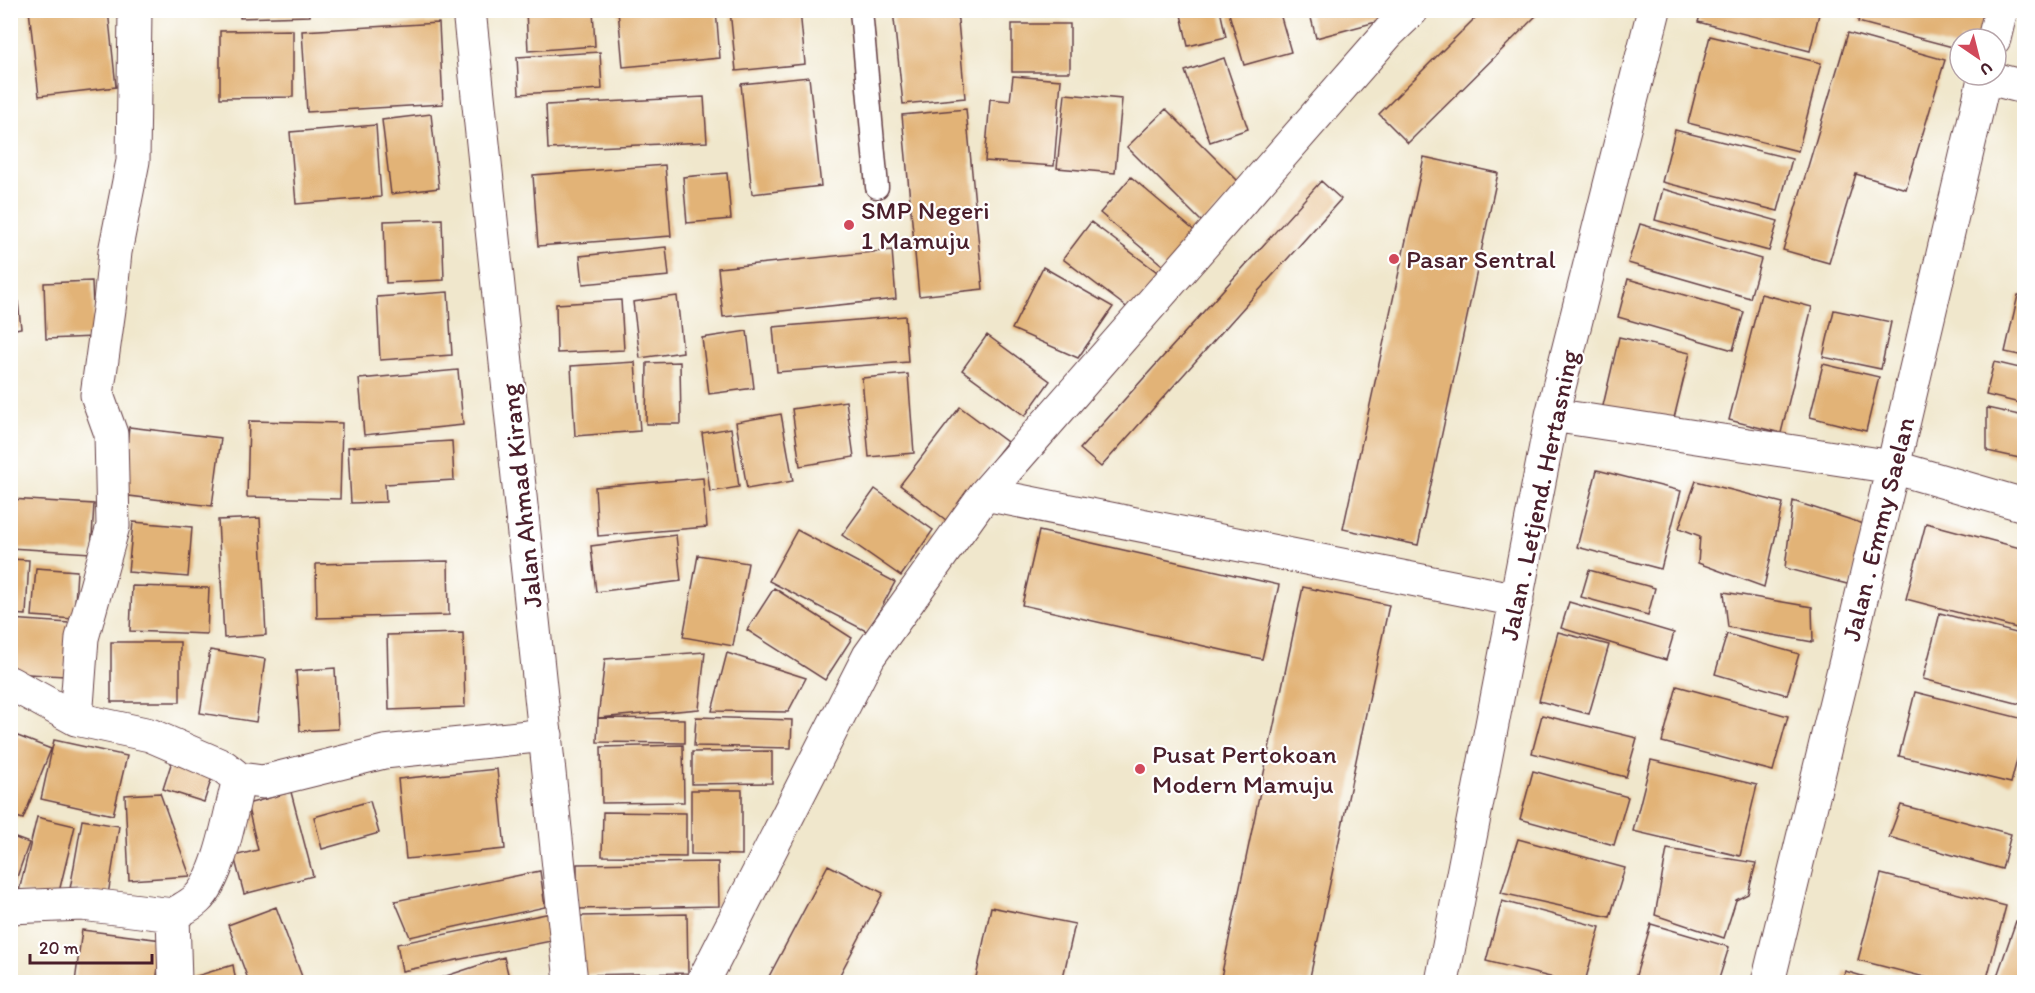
<svg xmlns="http://www.w3.org/2000/svg" width="2035" height="993" viewBox="0 0 2035 993" font-family="Itim,sans-serif">
  <style>
    .building { fill: #e2b377 }
    .lines { fill: none; stroke-linecap: round; stroke-linejoin: round }
    .service-casing { stroke: #633d43; stroke-width: 25 }
    .minor-casing { stroke: #633d43; stroke-width: 35 }
    .secondary-casing { stroke: #633d43; stroke-width: 35 }
    .service { stroke: #fff; stroke-width: 22 }
    .minor { stroke: #fff; stroke-width: 33 }
    .secondary { stroke: #fff; stroke-width: 33 }
    .poi-dot { fill: #d1495b; stroke: #fff; stroke-width: 2 }
    .labels { text-anchor: middle; stroke-width: 4.5; stroke-linejoin: round; paint-order: stroke }
    .poi-label { font-size: 26px; fill: #4a1f2b; stroke: #fff; text-anchor: start }
    .street-label { font-size: 26px; fill: #4a1f2b; stroke: #fff }
  </style>
  <rect width="100%" height="100%" fill="#fff"/>
  <filter id="ink" filterUnits="userSpaceOnUse"><feTurbulence type="fractalNoise" baseFrequency=".0167" numOctaves="2"/><feDisplacementMap in="SourceGraphic" scale="12" xChannelSelector="R" yChannelSelector="G"/><feConvolveMatrix kernelMatrix="1 2 1 2 8 2 1 2 1" color-interpolation-filters="sRGB"/></filter>
  <filter id="wash" filterUnits="userSpaceOnUse"><feTurbulence type="fractalNoise" baseFrequency=".008" numOctaves="4" result="noise"/><feDisplacementMap in="SourceGraphic" scale="24" xChannelSelector="R" yChannelSelector="G"/><feGaussianBlur stdDeviation="1.35" result="paint"/><feColorMatrix in="noise" values="0 0 0 0 0 0 0 0 0 0 0 0 0 0 0 0 0 1.4 0 .05"/><feComposite in="paint" operator="in"/></filter>
  <g filter="url(#wash)">
    <rect width="100%" height="100%" fill="#f0e7cc"/>
    <g id="blocks">
      <!-- building -->
      <path class="building" d="M 29,10 L 108,10 L 116,87 L 39,96 Z
        M 240,10 L 310,10 L 310,16 L 240,18 Z
        M 320,10 L 372,10 L 372,13 L 320,13 Z
        M 526,10 L 593,10 L 595,46 L 528,51 Z
        M 618,10 L 716,10 L 720,58 L 623,67 Z
        M 730,10 L 800,10 L 805,64 L 736,71 Z
        M 893,10 L 957,10 L 965,98 L 903,104 Z
        M 1180,10 L 1220,10 L 1226,37 L 1188,46 Z
        M 1228,10 L 1279,10 L 1291,52 L 1244,65 Z
        M 1309,10 L 1389,10 L 1391,18 L 1316,38 Z
        M 1483,10 L 1542,10 L 1408,143 L 1379,114 Z
        M 1702,10 L 1820,10 L 1810,51 L 1698,22 Z
        M 1861,10 L 1984,10 L 1982,39 L 1960,39 L 1960,49 L 1858,22 Z
        M 439,23 L 443,104 L 307,112 L 302,31 Z
        M 1012,24 L 1070,24 L 1070,72 L 1012,72 Z
        M 293,30 L 293,97 L 220,98 L 220,31 Z
        M 1848,33 L 1945,60 L 1906,189 L 1856,174 L 1829,263 L 1783,250 Z
        M 1710,36 L 1821,63 L 1798,151 L 1688,123 Z
        M 600,52 L 602,89 L 519,94 L 517,57 Z
        M 1224,58 L 1248,129 L 1210,142 L 1185,71 Z
        M 1013,76 L 1061,80 L 1054,166 L 985,161 L 990,99 L 1010,101 Z
        M 809,77 L 821,186 L 752,194 L 741,84 Z
        M 1065,94 L 1122,99 L 1115,173 L 1057,168 Z
        M 704,97 L 707,142 L 548,149 L 546,105 Z
        M 966,109 L 983,289 L 919,296 L 902,115 Z
        M 1166,109 L 1242,185 L 1203,223 L 1127,147 Z
        M 431,114 L 439,188 L 391,194 L 382,120 Z
        M 376,125 L 381,197 L 296,204 L 290,132 Z
        M 1675,130 L 1792,159 L 1778,211 L 1662,182 Z
        M 1424,157 L 1498,173 L 1418,545 L 1343,529 Z
        M 665,165 L 671,236 L 538,246 L 533,175 Z
        M 727,173 L 731,219 L 687,223 L 683,177 Z
        M 1131,177 L 1197,233 L 1167,269 L 1100,213 Z
        M 1321,181 L 1341,199 L 1101,467 L 1080,449 Z
        M 1663,189 L 1778,221 L 1769,251 L 1655,220 Z
        M 442,219 L 444,280 L 386,283 L 384,221 Z
        M 1091,222 L 1161,275 L 1133,312 L 1063,259 Z
        M 1640,224 L 1761,259 L 1750,298 L 1628,263 Z
        M 666,247 L 669,276 L 583,284 L 580,256 Z
        M 10,250 L 12,250 L 21,328 L 10,330 Z
        M 892,250 L 896,299 L 723,317 L 718,268 Z
        M 1043,267 L 1113,307 L 1078,358 L 1012,329 Z
        M 1628,279 L 1744,312 L 1733,350 L 1618,317 Z
        M 92,281 L 94,337 L 46,339 L 44,283 Z
        M 448,292 L 452,355 L 380,360 L 377,297 Z
        M 1761,294 L 1812,307 L 1781,433 L 1729,420 Z
        M 2018,295 L 2024,296 L 2024,356 L 2005,352 Z
        M 677,296 L 683,352 L 640,358 L 633,302 Z
        M 621,300 L 624,350 L 557,353 L 556,304 Z
        M 1834,310 L 1891,322 L 1881,369 L 1823,357 Z
        M 905,316 L 908,362 L 777,372 L 773,327 Z
        M 747,331 L 754,388 L 709,394 L 702,338 Z
        M 987,335 L 1050,381 L 1025,416 L 962,370 Z
        M 1619,337 L 1690,353 L 1672,426 L 1602,410 Z
        M 635,362 L 640,431 L 575,436 L 571,366 Z
        M 680,362 L 681,424 L 646,424 L 647,363 Z
        M 1994,362 L 2024,369 L 2024,404 L 1986,395 Z
        M 1823,364 L 1879,377 L 1866,431 L 1810,417 Z
        M 458,370 L 463,425 L 364,435 L 359,379 Z
        M 908,374 L 914,453 L 869,457 L 862,378 Z
        M 846,401 L 854,457 L 800,466 L 792,409 Z
        M 960,407 L 1007,442 L 946,520 L 900,485 Z
        M 1987,408 L 2024,416 L 2024,459 L 1987,451 Z
        M 781,414 L 793,481 L 747,489 L 736,422 Z
        M 249,421 L 342,423 L 340,499 L 247,497 Z
        M 129,427 L 221,438 L 212,506 L 121,495 Z
        M 731,428 L 739,487 L 710,492 L 702,433 Z
        M 452,441 L 454,480 L 385,484 L 386,502 L 351,503 L 348,447 Z
        M 1597,470 L 1681,491 L 1661,569 L 1577,547 Z
        M 703,478 L 707,527 L 598,536 L 595,487 Z
        M 1696,481 L 1783,503 L 1764,587 L 1698,563 L 1700,536 L 1679,528 Z
        M 875,489 L 933,530 L 901,576 L 842,535 Z
        M 10,499 L 94,504 L 91,553 L 10,548 Z
        M 1793,501 L 1864,524 L 1851,585 L 1785,568 Z
        M 260,518 L 266,635 L 224,638 L 218,520 Z
        M 133,522 L 192,527 L 188,577 L 128,572 Z
        M 1926,523 L 2024,549 L 2024,630 L 1906,599 Z
        M 797,530 L 895,582 L 868,632 L 769,581 Z
        M 1039,531 L 1279,585 L 1262,659 L 1022,605 Z
        M 676,535 L 681,581 L 596,592 L 591,546 Z
        M 698,555 L 748,563 L 733,646 L 683,637 Z
        M 10,559 L 29,560 L 26,615 L 10,614 Z
        M 448,561 L 449,615 L 317,618 L 316,564 Z
        M 36,568 L 77,571 L 74,619 L 32,616 Z
        M 1589,570 L 1655,588 L 1648,615 L 1581,597 Z
        M 132,586 L 209,588 L 207,634 L 130,631 Z
        M 1303,587 L 1389,605 L 1309,982 L 1220,982 Z
        M 774,588 L 852,638 L 825,680 L 747,630 Z
        M 1724,592 L 1812,607 L 1813,642 L 1728,627 Z
        M 1569,602 L 1674,633 L 1666,660 L 1561,628 Z
        M 1940,613 L 2024,635 L 2024,705 L 1923,679 Z
        M 10,619 L 69,623 L 65,676 L 10,673 Z
        M 1558,632 L 1609,645 L 1589,714 L 1539,701 Z
        M 463,633 L 465,707 L 389,710 L 387,635 Z
        M 1727,634 L 1799,654 L 1787,695 L 1715,674 Z
        M 111,642 L 180,642 L 180,702 L 111,702 Z
        M 210,650 L 265,659 L 256,722 L 200,713 Z
        M 705,652 L 699,709 L 598,718 L 685,719 L 685,743 L 597,742 L 598,718 L 605,659 Z
        M 727,653 L 806,678 L 788,712 L 712,711 Z
        M 335,668 L 338,729 L 300,731 L 296,671 Z
        M 1677,686 L 1788,716 L 1773,771 L 1662,742 Z
        M 1915,692 L 2024,719 L 2024,733 L 2011,783 L 1899,756 Z
        M 1542,715 L 1637,738 L 1626,777 L 1532,753 Z
        M 696,717 L 792,720 L 791,748 L 694,746 Z
        M 10,733 L 51,749 L 23,819 L 10,815 Z
        M 54,740 L 127,756 L 113,815 L 41,799 Z
        M 683,745 L 684,802 L 602,803 L 601,747 Z
        M 772,751 L 772,783 L 692,784 L 692,752 Z
        M 1651,760 L 1757,785 L 1740,856 L 1633,831 Z
        M 172,761 L 213,774 L 204,802 L 163,789 Z
        M 497,769 L 505,849 L 406,859 L 398,779 Z
        M 1533,771 L 1628,797 L 1614,845 L 1520,819 Z
        M 691,790 L 742,790 L 742,855 L 691,854 Z
        M 291,792 L 313,876 L 244,894 L 234,856 L 258,850 L 247,804 Z
        M 160,793 L 190,876 L 129,880 L 125,795 Z
        M 370,801 L 379,833 L 322,849 L 314,817 Z
        M 1901,805 L 2011,834 L 2002,869 L 1889,837 Z
        M 603,812 L 686,813 L 686,857 L 602,856 Z
        M 37,817 L 75,826 L 57,900 L 19,891 Z
        M 82,820 L 119,826 L 108,895 L 70,889 Z
        M 10,836 L 29,843 L 11,894 L 10,894 Z
        M 1518,839 L 1625,868 L 1610,917 L 1501,893 Z
        M 1667,849 L 1756,863 L 1748,894 L 1736,900 L 1724,938 L 1655,915 Z
        M 718,862 L 719,906 L 577,909 L 577,864 Z
        M 828,865 L 883,893 L 836,982 L 766,982 Z
        M 540,871 L 545,907 L 410,937 L 395,901 Z
        M 1881,874 L 2006,906 L 1986,982 L 1944,982 L 1858,960 Z
        M 1502,901 L 1600,927 L 1585,982 L 1570,982 L 1486,961 Z
        M 276,907 L 304,982 L 249,982 L 228,925 Z
        M 991,907 L 1075,924 L 1062,982 L 975,982 Z
        M 556,912 L 561,939 L 402,971 L 397,944 Z
        M 687,914 L 688,973 L 581,975 L 580,916 Z
        M 2016,921 L 2024,924 L 2024,982 L 1995,982 Z
        M 1651,924 L 1729,947 L 1718,982 L 1634,982 Z
        M 82,930 L 162,940 L 156,982 L 75,982 Z
        M 504,957 L 510,982 L 428,982 Z
        M 233,965 L 236,982 L 190,982 L 190,978 Z
        M 1845,971 L 1882,982 L 1842,982 Z
        M 397,977 L 398,982 L 379,982 Z"/>
    </g>
  </g>
  <g filter="url(#ink)">
    <use href="#blocks" fill-opacity="0" stroke="#633d43" stroke-width="1.5"/>
    <g class="lines">
      <defs>
        <path id="service" d="M 861,10 L 877,187"/>
        <path id="minor" d="M 1994,39 L 2001,10
          M 1985,77 L 2024,87
          M 1552,415 L 1893,467 L 2024,505
          M 985,494 L 1517,600
          M 10,683 L 76,719 L 150,735 L 224,767 L 239,779
          M 76,719 L 82,638 L 113,526 L 111,434 L 97,395 L 110,302 L 115,252 L 133,161 L 135,10
          M 10,907 L 82,904 L 173,915 C 180,910 190,906 197,899 C 221,876 230,812 239,779 L 263,782 L 384,752 L 546,735
          M 173,915 L 175,982
          M 703,982 L 869,656 L 985,494 L 1389,32 L 1412,10
          M 1442,982 L 1552,415 L 1654,10
          M 1768,982 L 1893,467 L 1985,75"/>
        <path id="secondary" d="M 469,10 L 571,982"/>
      </defs>
      <!-- service casing -->
      <use href="#service" class="service-casing"/>
      <!-- minor casing -->
      <use href="#minor" class="minor-casing"/>
      <!-- secondary casing -->
      <use href="#secondary" class="secondary-casing"/>
      <!-- service -->
      <use href="#service" class="service"/>
      <!-- minor -->
      <use href="#minor" class="minor"/>
      <!-- secondary -->
      <use href="#secondary" class="secondary"/>
    </g>
  </g>
  <!-- markers -->
  <g class="poi-dot">
    <circle cx="849" cy="225" r="6"/>
    <circle cx="1394" cy="259" r="6"/>
    <circle cx="1140" cy="769" r="6"/>
  </g>
  <g class="labels">
    <!-- poi labels -->
    <g class="poi-label">
      <text x="861" y="219">SMP Negeri<tspan x="861" dy="30">1 Mamuju</tspan></text>
      <text x="1406" y="268">Pasar Sentral</text>
      <text x="1152" y="763">Pusat Pertokoan<tspan x="1152" dy="30">Modern Mamuju</tspan></text>
    </g>
    <!-- street labels -->
    <g class="street-label">
      <text transform="translate(1539 495) rotate(-78)" y="9">Jalan . Letjend. Hertasning</text>
      <text transform="translate(521 496) rotate(-96)" y="9">Jalan Ahmad Kirang</text>
      <text transform="translate(1878 529) rotate(-76)" y="9">Jalan . Emmy Saelan</text>
    </g>
  </g>
  <!-- margin -->
  <rect width="2035" height="993" fill="none" stroke="#fff" stroke-width="36"/>
  <!-- north arrow -->
  <g transform="translate(1978 57) rotate(145)"><circle r="28" fill="#ffffff" stroke="#b7a5aa" stroke-width="1.5"/>
  <path d="M0-4.5L10 22L0 15L-10 22Z" fill="#d1495b"/>
  <text y="-9" font-size="16" font-weight="bold" text-anchor="middle" fill="#4a1f2b">U</text>
  </g>
  <!-- scale -->
  <path d="M30 954v9h122v-9" fill="none" stroke="#4a1f2b" stroke-width="3"/>
  <text x="39" y="954" font-size="18" fill="#4a1f2b" stroke="#ffffff" stroke-width="4.5" paint-order="stroke">20 m</text>
</svg>
